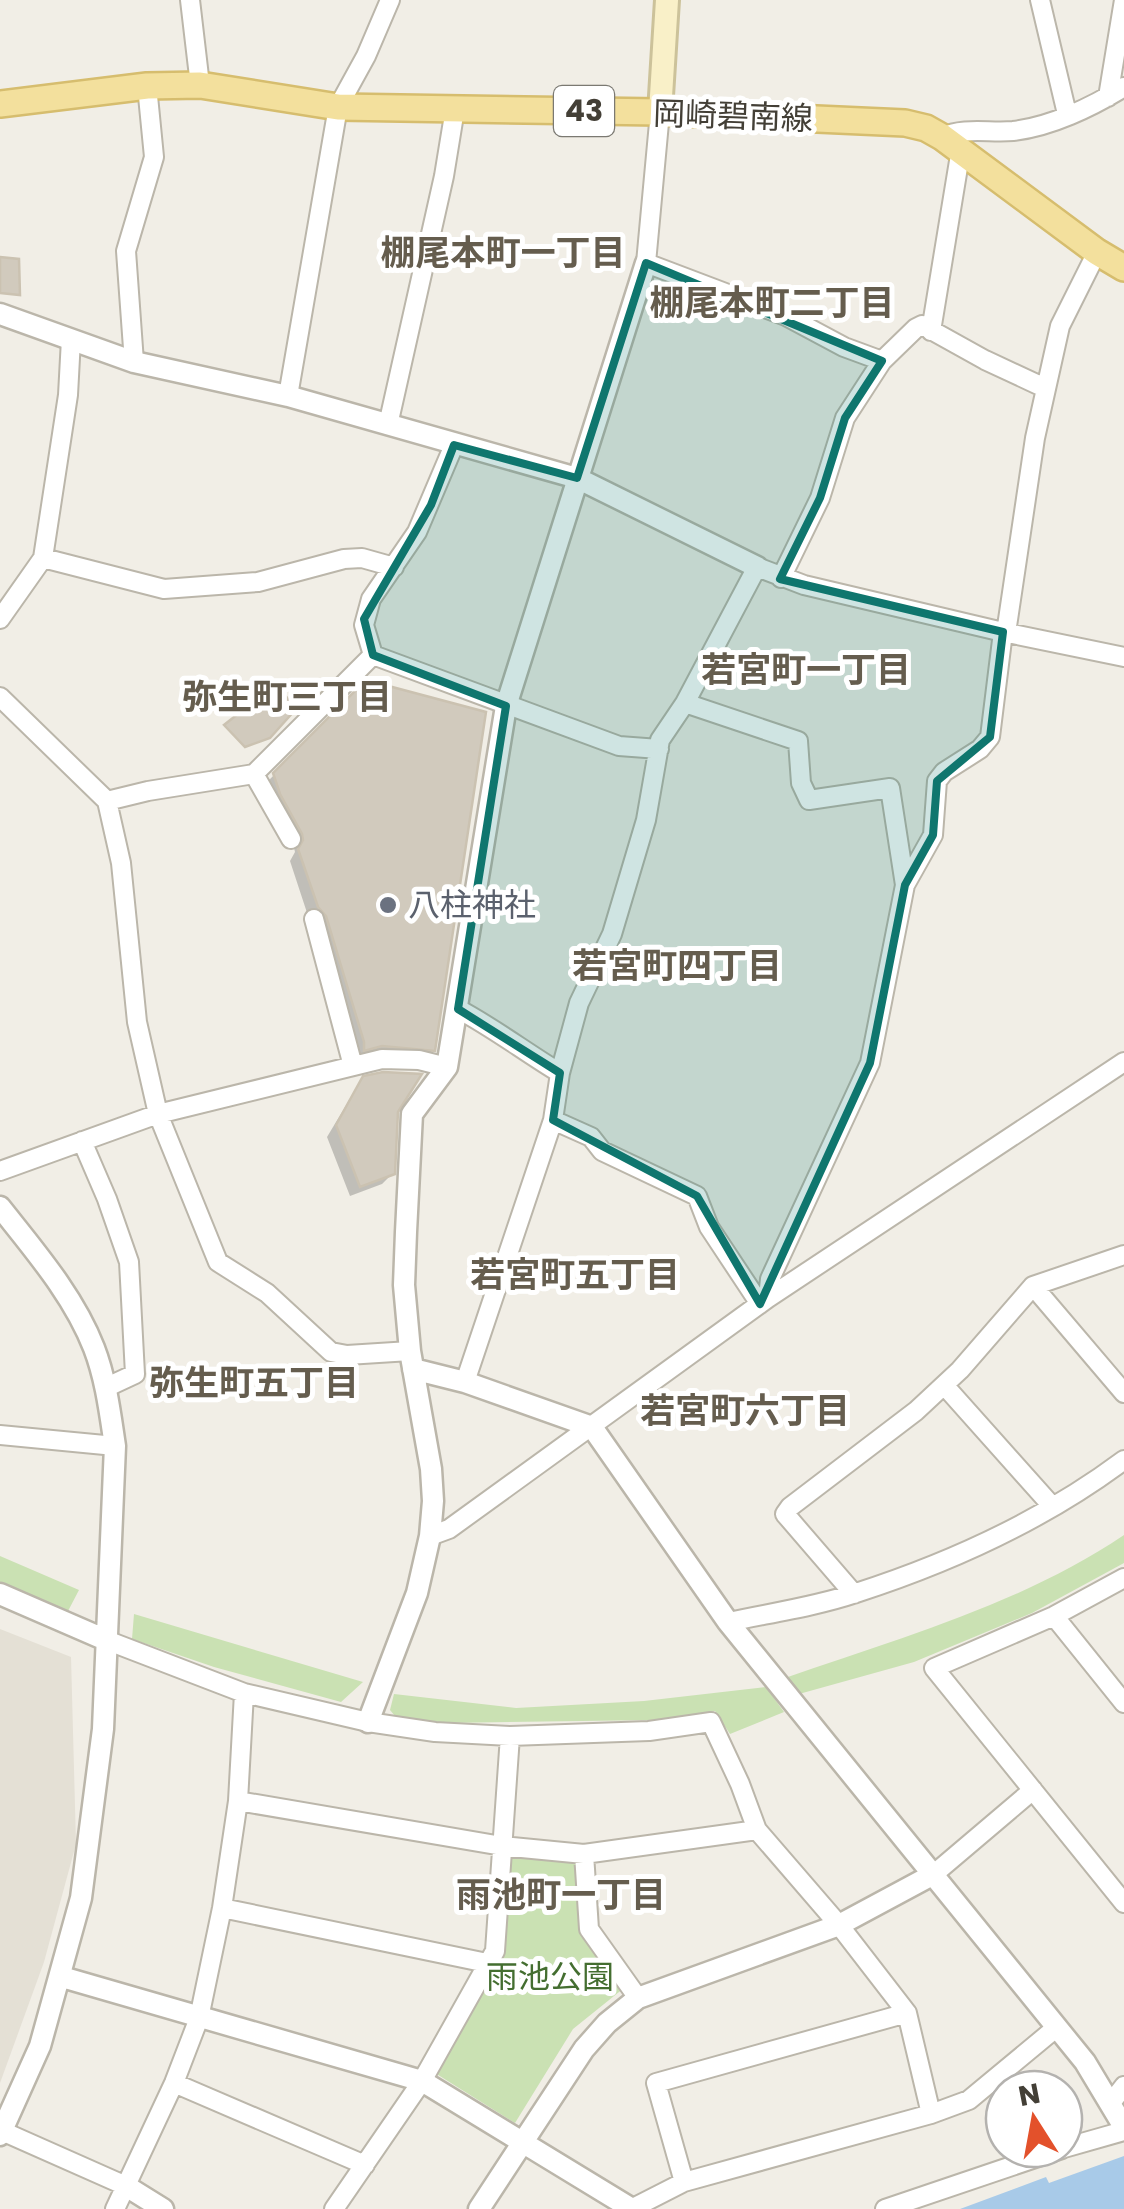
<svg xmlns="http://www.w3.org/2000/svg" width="1124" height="2209" viewBox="0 0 1124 2209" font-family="Poppins,'Noto Sans JP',sans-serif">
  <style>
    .residential { fill: #e4e0d5 }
    .green { fill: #cae1b3 }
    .water { fill: #a8cae8 }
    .shadow { fill: #0003 }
    .building { fill: #d1cabd; stroke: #cbc2b1; stroke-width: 2.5 }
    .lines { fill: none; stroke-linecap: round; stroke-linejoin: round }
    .minor-casing { stroke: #bbb6aa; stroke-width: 22 }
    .tertiary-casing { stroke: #bbb6aa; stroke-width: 25 }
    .secondary-casing { stroke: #ccc29a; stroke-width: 28 }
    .primary-casing { stroke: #d6bd6e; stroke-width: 30 }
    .minor { stroke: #fff; stroke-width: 18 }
    .tertiary { stroke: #fff; stroke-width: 20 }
    .secondary { stroke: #f9f0c8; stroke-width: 22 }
    .primary { stroke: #f3e09d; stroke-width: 25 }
    .marked { fill: #0f766e; fill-opacity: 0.2; stroke: #0f766e; stroke-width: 8; stroke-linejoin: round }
    .worship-dot { fill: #6b7280; stroke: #fff; stroke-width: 4 }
    .labels { text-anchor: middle; stroke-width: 10; stroke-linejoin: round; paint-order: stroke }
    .shield { fill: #fff; stroke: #7b7972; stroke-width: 2.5 }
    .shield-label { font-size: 30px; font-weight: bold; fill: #433f36 }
    .street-label { font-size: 32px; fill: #433f36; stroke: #fff }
    .worship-label { font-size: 32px; fill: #5b616d; stroke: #fff; text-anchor: start }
    .park-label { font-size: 32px; fill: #446e30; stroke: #fff }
    .neighbourhood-label { font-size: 35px; font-weight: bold; fill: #655d4e; stroke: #fff }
  </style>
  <rect width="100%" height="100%" fill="#f1eee6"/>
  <!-- residential -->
  <path class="residential" d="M 0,1629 L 71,1657 L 76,1844 L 44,1962 L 0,2083 Z"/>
  <!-- green -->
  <path class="green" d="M 1124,1535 L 1124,1563 L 1032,1613 L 914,1662 L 799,1694 L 785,1678 C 899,1638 1022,1604 1124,1535 Z
    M 0,1556 L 79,1590 L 67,1613 L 0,1583 Z
    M 134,1614 L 363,1682 L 341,1702 L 214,1667 L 132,1639 Z
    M 766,1687 L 784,1712 L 730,1734 L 715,1711 L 655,1720 L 444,1723 L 395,1716 L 390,1710 L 394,1694 L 516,1708 L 644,1701 Z
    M 506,1851 L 579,1859 L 581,1927 L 624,1988 L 573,2029 L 515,2123 L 427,2068 L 500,1954 Z"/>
  <!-- water -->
  <path class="water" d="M 1124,2156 L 1124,2209 L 960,2209 L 1046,2177 L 1049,2183 Z"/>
  <!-- shadow -->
  <path class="shadow" d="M 367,683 L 433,1050 L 423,1060 L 355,1059 L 290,861 L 295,852 L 293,844 L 264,785 Z
    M 365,1081 L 396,1111 L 393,1173 L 382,1184 L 350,1196 L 327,1137 L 354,1092 Z"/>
  <!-- building -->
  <path class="building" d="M 0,257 L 19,259 L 20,295 L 0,293 Z
    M 366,680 L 486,712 L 435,1051 L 382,1046 L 364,1051 L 364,1042 L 326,916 L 318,907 L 298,849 L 303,840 L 302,834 L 280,794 L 273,773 Z
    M 276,684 L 296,709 L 270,738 L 245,747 L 224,725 Z
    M 383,1072 L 422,1074 L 398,1112 L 395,1174 L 360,1187 L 336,1125 L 363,1076 Z"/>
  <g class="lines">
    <defs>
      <path id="minor" d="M 190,0 L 200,85
        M 1040,0 L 1067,114
        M 1108,97 L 1124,0
        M 660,112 L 646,263 L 786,316 L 844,347 L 882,361
        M 942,137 C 964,127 989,133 1013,131 C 1050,127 1092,107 1124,87
        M 931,331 L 961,149
        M 134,362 L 126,251 L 154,157 L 147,86
        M 288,396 L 338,107 L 366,56 L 390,0
        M 388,425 L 444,176 L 455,109
        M 43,558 L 164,589 L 258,582 L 344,559 L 362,558 L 394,567
        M 781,578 L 820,498 L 845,418 L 882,361 L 916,328 L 922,325 L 985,360 L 1045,388
        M 0,619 L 43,558 L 68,395 L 71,339
        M 1006,633 L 1035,438 L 1060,326 L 1097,252
        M 373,655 L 619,746 L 659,749
        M 373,655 L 364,625 L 371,599 L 417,532 L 454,445
        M 0,697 L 107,801 L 121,863 L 137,1022 L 158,1114 L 218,1262 L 267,1293 L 331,1352 L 347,1355 L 410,1351
        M 685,703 L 798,741 L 801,783 L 809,800 L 890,788 L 905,885
        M 254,774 L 291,839
        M 107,801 L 148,791 L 254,774 L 373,655
        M 314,919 L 353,1066
        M 458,1009 C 494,1028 525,1052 560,1073
        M 553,1120 L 591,1137 L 602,1151 L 697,1196 L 709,1227 L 760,1304
        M 82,1141 L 107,1199 L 129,1262 L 135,1374 L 105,1388
        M 0,1171 L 158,1114 L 382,1059 L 419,1060 L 447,1067
        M 1033,1286 L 1124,1393
        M 768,1298 L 770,1279 L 870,1063 L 905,885 L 933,835 L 937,781 L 944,772 L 980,749 L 990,737 L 1003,632
        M 465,1382 L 553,1120 L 560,1073 L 579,1003 L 612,934 L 646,820 L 660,740 L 685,703 L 757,567 L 804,585 L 1003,632 L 1124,657
        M 944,1385 L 1052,1506
        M 0,1435 L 115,1446
        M 430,1536 L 449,1529 L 768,1298 L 1124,1062
        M 1124,1578 L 1054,1616 L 934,1668 L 1124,1903
        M 854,1594 L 785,1514 L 790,1507 L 916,1411 L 960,1370 L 1033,1286 L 1124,1255
        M 1054,1616 L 1124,1703
        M 728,1622 C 770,1613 814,1607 856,1593 C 949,1563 1045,1519 1124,1460
        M 106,1640 L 244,1693 L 238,1801 L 222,1908 L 199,2018 L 174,2083 L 115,2209
        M 244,1693 L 368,1722 L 435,1732 L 510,1736 L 649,1731 L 711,1722 L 740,1784 L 757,1830 L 839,1925 L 907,2013 L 931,2114
        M 238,1801 L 502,1846 L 584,1854 L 757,1830
        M 584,1854 L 589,1929 L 638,1998
        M 934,1874 L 1033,1790
        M 222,1908 L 487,1963
        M 174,2083 L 365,2165
        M 1110,2104 L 1124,2086
        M 2,2131 L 126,2186
        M 1064,2148 L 1124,2131
        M 684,2182 L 656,2083 L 907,2013
        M 334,2209 L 422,2081 L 495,1951 L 510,1736
        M 631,2209 L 684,2182 L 931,2114 L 969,2100 L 1057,2027
        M 885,2209 L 1062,2149"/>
      <path id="tertiary" d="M 0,314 L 134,362 L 288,396 L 577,478 L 757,567
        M 0,1207 C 34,1250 74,1296 94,1348 C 106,1379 110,1413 115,1446 L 103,1729 L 81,1898 L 40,2046 L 0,2135
        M 413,1369 L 465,1382 L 592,1427 L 728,1622 L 1085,2062 L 1124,2127
        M 0,1594 L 106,1640
        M 368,1722 L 417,1593 L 430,1536 L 433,1501 L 431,1469 L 410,1351 L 404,1285 L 406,1232 L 412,1114 L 447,1067 L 506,706 L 646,263
        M 62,1977 L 422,2081 L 632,2209
        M 126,2186 L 163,2209
        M 479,2209 L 584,2049 L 607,2023 L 638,1998 L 839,1925 L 934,1874"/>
      <path id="secondary" d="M 660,112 L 667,0"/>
      <path id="primary" d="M 0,104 L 147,86 L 200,85 L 338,107 L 660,112 L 905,123 L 926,128 L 942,137 L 1097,252 L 1124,268"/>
    </defs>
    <!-- minor casing -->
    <use href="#minor" class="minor-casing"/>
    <!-- tertiary casing -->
    <use href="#tertiary" class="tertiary-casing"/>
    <!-- secondary casing -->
    <use href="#secondary" class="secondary-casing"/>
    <!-- primary casing -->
    <use href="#primary" class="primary-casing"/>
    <!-- minor -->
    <use href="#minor" class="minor"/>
    <!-- tertiary -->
    <use href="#tertiary" class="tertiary"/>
    <!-- secondary -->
    <use href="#secondary" class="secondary"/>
    <!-- primary -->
    <use href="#primary" class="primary"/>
  </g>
  <!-- marked area -->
  <path class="marked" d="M 646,263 L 882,361 L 845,418 L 820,498 L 780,579 L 1003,632 L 990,737 L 937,781 L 933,835 L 905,885 L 870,1063 L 760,1304 L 697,1196 L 553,1120 L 560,1073 L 458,1009 L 506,706 L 373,655 L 364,619 L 431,505 L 454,445 L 577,478 Z"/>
  <!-- markers -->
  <circle class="worship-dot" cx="388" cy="905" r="10"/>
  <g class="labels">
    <!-- shield labels -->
    <rect class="shield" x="554" y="86" width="60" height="50" rx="8"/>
    <g class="shield-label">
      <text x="584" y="121">43</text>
    </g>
    <!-- street labels -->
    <g class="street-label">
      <text transform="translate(733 116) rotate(2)" y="11">岡崎碧南線</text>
    </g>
    <!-- worship labels -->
    <g class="worship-label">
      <text x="408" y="916">八柱神社</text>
    </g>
    <!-- park labels -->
    <g class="park-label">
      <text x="550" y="1988">雨池公園</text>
    </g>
    <!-- neighbourhood labels -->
    <g class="neighbourhood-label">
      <text x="503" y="265">棚尾本町一丁目</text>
      <text x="772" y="315">棚尾本町二丁目</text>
      <text x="806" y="682">若宮町一丁目</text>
      <text x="287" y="709">弥生町三丁目</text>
      <text x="677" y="978">若宮町四丁目</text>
      <text x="575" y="1287">若宮町五丁目</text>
      <text x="254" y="1395">弥生町五丁目</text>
      <text x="745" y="1423">若宮町六丁目</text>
      <text x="561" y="1907">雨池町一丁目</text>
    </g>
  </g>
  <!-- north arrow -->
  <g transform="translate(1034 2119) rotate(349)"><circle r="48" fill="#ffffff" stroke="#b4b2af" stroke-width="2.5"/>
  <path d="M0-8L18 38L0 25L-18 38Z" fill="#e3512b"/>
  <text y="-15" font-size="28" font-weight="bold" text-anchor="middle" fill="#433f36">N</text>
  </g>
</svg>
